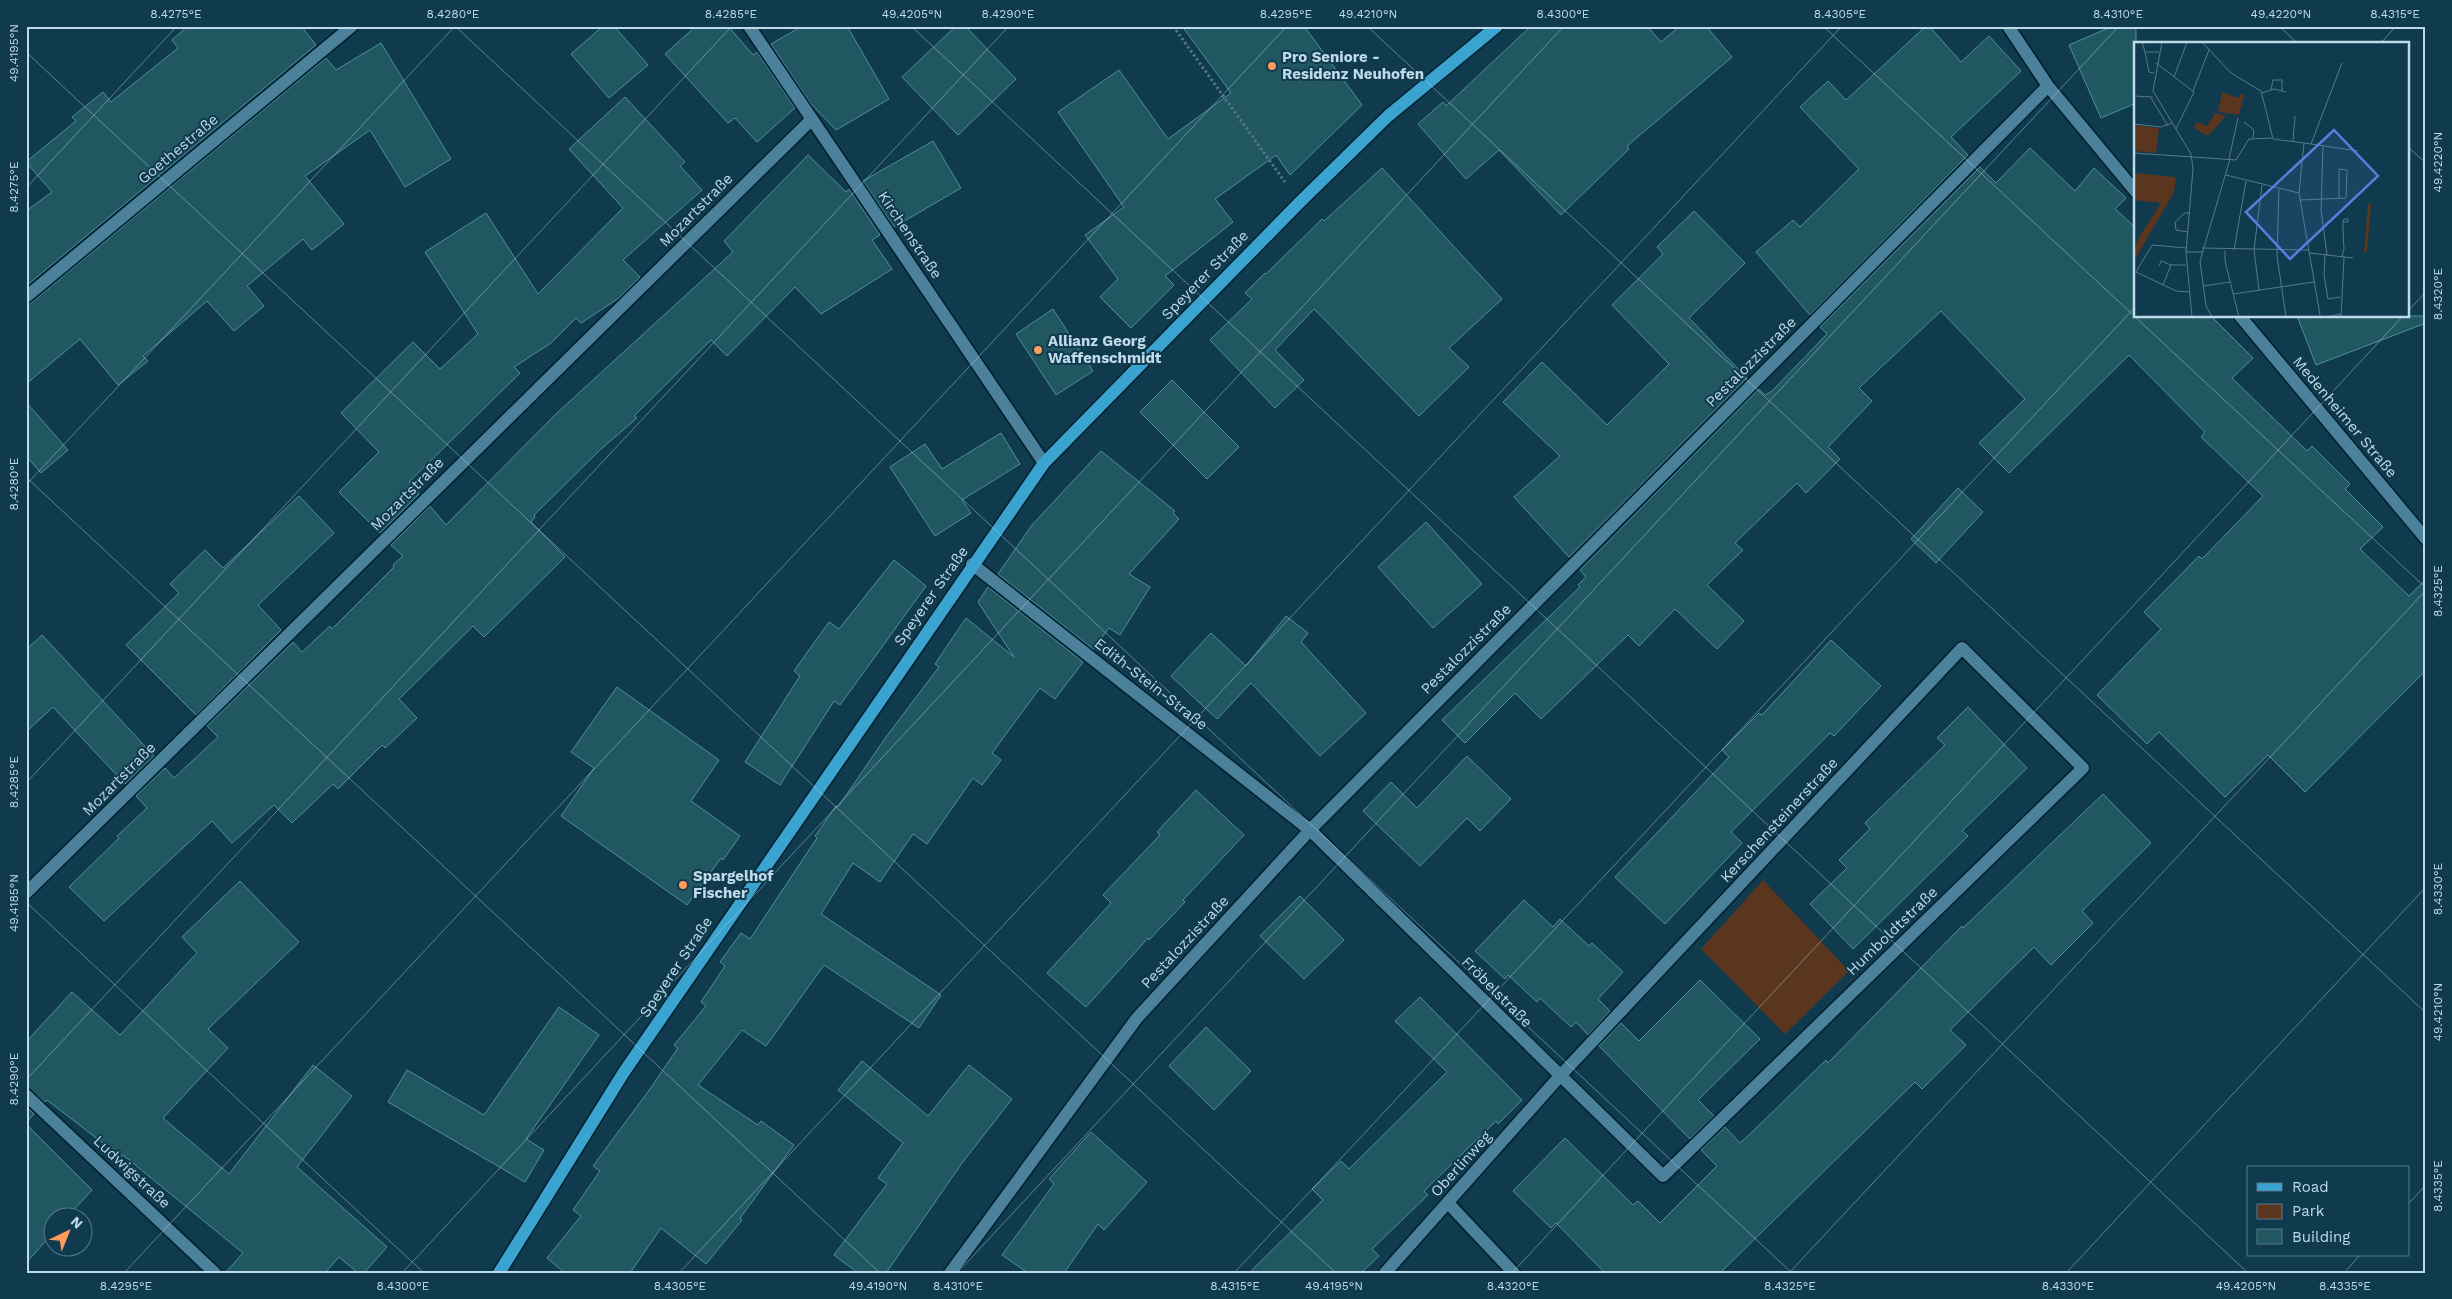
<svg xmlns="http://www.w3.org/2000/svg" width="2452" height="1299" viewBox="0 0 2452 1299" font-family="'Work Sans',sans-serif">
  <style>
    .green { fill: #5a361f }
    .building { fill: #205761; stroke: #4d909d }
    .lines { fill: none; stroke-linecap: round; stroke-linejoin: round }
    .minor-casing { stroke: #03202d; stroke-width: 15 }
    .major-casing { stroke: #03202d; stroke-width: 15 }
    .path { stroke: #507586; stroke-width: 3; stroke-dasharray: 2.5 2.5; stroke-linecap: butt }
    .minor { stroke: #4b819b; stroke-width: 12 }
    .major { stroke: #3ba3cf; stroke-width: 12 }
    .ticks { fill: none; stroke: #bfdae9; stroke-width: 1; stroke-opacity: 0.45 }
    .poi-dot { fill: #ff9b5b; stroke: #103a4d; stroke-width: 2 }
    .labels { text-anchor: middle; stroke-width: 4; stroke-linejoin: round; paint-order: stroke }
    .poi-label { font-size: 15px; font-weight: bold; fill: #bfdae9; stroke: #103a4d; text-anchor: start }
    .street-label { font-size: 15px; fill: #bfdae9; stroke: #103a4d }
    .inset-road { fill: none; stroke: #567a8b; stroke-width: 1 }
    .view { fill: #567fde; fill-opacity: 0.15; stroke: #567fde; stroke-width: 2.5 }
    .inset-edge { fill: none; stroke: #bfdae9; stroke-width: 2.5 }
    .neatline { fill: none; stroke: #bfdae9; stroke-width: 2 }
    .ticks-label { font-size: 12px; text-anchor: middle; fill: #bfdae9 }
  </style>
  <rect width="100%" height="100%" fill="#103a4d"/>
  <!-- green -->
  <path class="green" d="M 1763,880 L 1849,971 L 1785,1034 L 1701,949 Z"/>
  <!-- building -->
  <path class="building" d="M 188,26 L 301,26 L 316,45 L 26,286 L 26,211 L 52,192 L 26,162 L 76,121 L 72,117 L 103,92 L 111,102 L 178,48 L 172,40 Z
    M 603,26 L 614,26 L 648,65 L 609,98 L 571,54 Z
    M 696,26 L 728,26 L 753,55 L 757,52 L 795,108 L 757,142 L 735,118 L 728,123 L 665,54 Z
    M 802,26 L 847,26 L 889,99 L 836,130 L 811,104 L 771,44 Z
    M 956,26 L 965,26 L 1016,79 L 958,135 L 902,77 Z
    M 1182,26 L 1304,26 L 1362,105 L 1290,175 L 1276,155 L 1215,199 L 1233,222 L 1165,276 L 1174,285 L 1131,328 L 1100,297 L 1118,279 L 1085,235 L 1124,207 L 1058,112 L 1119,70 L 1168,139 L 1231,93 Z
    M 1531,26 L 1647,26 L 1661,42 L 1680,26 L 1706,26 L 1732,57 L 1627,146 L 1629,149 L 1561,215 L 1499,150 L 1466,179 L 1418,124 L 1443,102 L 1446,106 Z
    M 1926,26 L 1929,26 L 1961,62 L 1989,36 L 2021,71 L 1951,137 L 1968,155 L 1810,315 L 1756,252 L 1793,220 L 1800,227 L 1859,169 L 1800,107 L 1828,81 L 1846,100 Z
    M 2113,26 L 2136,26 L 2136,103 L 2101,118 L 2069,45 Z
    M 381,43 L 451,159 L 405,187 L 370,130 L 305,176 L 344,224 L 312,250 L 303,239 L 247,286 L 264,306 L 234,331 L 207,301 L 143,356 L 148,361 L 118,385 L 80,339 L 26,384 L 26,305 L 31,303 L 326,58 L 336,70 Z
    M 625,97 L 685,162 L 680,166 L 702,190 L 623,260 L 640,277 L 619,298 L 581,323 L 576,318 L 551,343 L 514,367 L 520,373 L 409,482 L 419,494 L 380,533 L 339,492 L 379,452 L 341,413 L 413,342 L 440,369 L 478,334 L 425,252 L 486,213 L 538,294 L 623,208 L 569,149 Z
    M 933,141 L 961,188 L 894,227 L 863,181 Z
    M 2030,148 L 2075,191 L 2094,168 L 2126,198 L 2115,209 L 2136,228 L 2136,316 L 2211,316 L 2253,358 L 2232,378 L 2307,451 L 2312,446 L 2350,484 L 2345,489 L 2383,527 L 2360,549 L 2409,596 L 2426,579 L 2426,670 L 2305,792 L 2268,755 L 2225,797 L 2159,732 L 2147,744 L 2097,695 L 2161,629 L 2144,612 L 2199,556 L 2202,559 L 2263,496 L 2201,437 L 2205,432 L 2129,355 L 2009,473 L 1979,443 L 2025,399 L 1941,311 L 1859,388 L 1872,401 L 1828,447 L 1840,459 L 1806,493 L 1797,483 L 1735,543 L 1743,550 L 1707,585 L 1744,621 L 1717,649 L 1675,609 L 1639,646 L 1628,635 L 1541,719 L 1515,693 L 1465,743 L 1442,720 L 1580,587 L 1578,585 L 1586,577 L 1580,570 L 1759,389 L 1765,395 L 1772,391 L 1827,334 L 1820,327 L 1980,167 L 1996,183 Z
    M 808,155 L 846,192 L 849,189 L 880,235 L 872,240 L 892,269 L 821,314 L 795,287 L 727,356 L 711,340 L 634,416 L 637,418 L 601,449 L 534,515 L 535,517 L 531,522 L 565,557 L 484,637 L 473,626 L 399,699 L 417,718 L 385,748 L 382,745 L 338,789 L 333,784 L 292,823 L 274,805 L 232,843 L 212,821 L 104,921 L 69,887 L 119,838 L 117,836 L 147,808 L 136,796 L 165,768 L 174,778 L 218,737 L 207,726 L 293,642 L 302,652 L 330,626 L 332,629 L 394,567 L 393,565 L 403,556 L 391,545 L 430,506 L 446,525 L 557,413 L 733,252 L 724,241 Z
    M 1382,168 L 1502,299 L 1449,348 L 1469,367 L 1419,416 L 1314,309 L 1275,350 L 1304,380 L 1275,408 L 1210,340 L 1252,299 L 1245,293 L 1265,273 L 1266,274 L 1322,219 L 1324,221 Z
    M 1694,211 L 1745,263 L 1689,318 L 1747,378 L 1569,557 L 1514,497 L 1560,456 L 1503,402 L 1542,362 L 1607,425 L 1669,364 L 1612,305 L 1663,254 L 1657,247 Z
    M 1053,309 L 1093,371 L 1056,395 L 1016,334 Z
    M 2297,316 L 2426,316 L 2426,323 L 2316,365 Z
    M 1172,380 L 1239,447 L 1207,479 L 1140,412 Z
    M 26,402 L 68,450 L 41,473 L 26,456 Z
    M 1001,433 L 1020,464 L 962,500 L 971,513 L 935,536 L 890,467 L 925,444 L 942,469 Z
    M 1101,451 L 1175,511 L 1173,513 L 1179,519 L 1129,574 L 1150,587 L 1120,635 L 1109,628 L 1093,649 L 998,574 L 1032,525 Z
    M 1958,488 L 1983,512 L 1936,563 L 1911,539 Z
    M 299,496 L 334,533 L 258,605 L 281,630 L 196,715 L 126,645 L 179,593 L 170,584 L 205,550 L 223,568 Z
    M 1426,522 L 1482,584 L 1433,628 L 1378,567 Z
    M 894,560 L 926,586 L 840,705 L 834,701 L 780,785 L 745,762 L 800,676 L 794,671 L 829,622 L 839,629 Z
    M 988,587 L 1083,662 L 1055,699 L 1040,688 L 992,753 L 1001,760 L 982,785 L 973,778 L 927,844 L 913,834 L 880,882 L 853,863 L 821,914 L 941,995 L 919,1028 L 824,965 L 766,1046 L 742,1030 L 698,1085 L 758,1125 L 761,1121 L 794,1145 L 740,1218 L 742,1220 L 706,1264 L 661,1228 L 630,1273 L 565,1273 L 547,1258 L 581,1216 L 573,1210 L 600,1171 L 593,1166 L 650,1089 L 678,1048 L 674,1045 L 706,1006 L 701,1002 L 725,966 L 720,962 L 741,933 L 750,939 L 817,838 L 815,836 L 836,806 L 838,807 L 886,737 L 939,667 L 935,664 L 966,618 L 1014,657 L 978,602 Z
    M 1286,616 L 1308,633 L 1301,642 L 1366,713 L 1320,756 L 1251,683 L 1217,719 L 1171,676 L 1211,633 L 1246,666 Z
    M 42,635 L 154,756 L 125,784 L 53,707 L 26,732 L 26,650 Z
    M 1831,640 L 1881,686 L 1834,736 L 1830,733 L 1731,832 L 1742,843 L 1665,924 L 1615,877 L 1729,757 L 1722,750 L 1759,713 L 1762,715 Z
    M 617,687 L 719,760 L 691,801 L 740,836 L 723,860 L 721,858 L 687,905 L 561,816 L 594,768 L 571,752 Z
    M 1968,707 L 2027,768 L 1962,831 L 1968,836 L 1853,949 L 1810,904 L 1847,868 L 1839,860 L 1870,829 L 1865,823 L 1945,745 L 1937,738 Z
    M 1467,756 L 1511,799 L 1480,831 L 1467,818 L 1420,866 L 1363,811 L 1391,782 L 1417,808 Z
    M 1196,790 L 1244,835 L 1183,900 L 1185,902 L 1149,940 L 1148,938 L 1086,1007 L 1047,973 L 1111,903 L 1103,895 L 1160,835 L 1157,832 Z
    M 2103,794 L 2151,843 L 2082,911 L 2093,923 L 2051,965 L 2034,947 L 1950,1030 L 1966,1045 L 1922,1089 L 1915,1082 L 1720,1273 L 1605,1273 L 1556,1223 L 1551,1228 L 1513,1191 L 1565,1138 L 1633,1205 L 1638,1201 L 1660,1223 L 1717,1166 L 1701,1150 L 1725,1127 L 1740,1143 L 1749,1135 L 1826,1060 L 1828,1063 L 1962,926 L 1963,928 Z
    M 240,881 L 299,942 L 208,1029 L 228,1048 L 163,1118 L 229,1174 L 313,1065 L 352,1096 L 297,1167 L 387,1247 L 364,1273 L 358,1273 L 339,1257 L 325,1273 L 225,1273 L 243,1253 L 123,1155 L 121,1157 L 47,1100 L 45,1102 L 26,1087 L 26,1042 L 72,992 L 120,1035 L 197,953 L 182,937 Z
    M 1300,896 L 1344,940 L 1304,979 L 1260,936 Z
    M 1524,900 L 1553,927 L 1560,919 L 1589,946 L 1592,943 L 1623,972 L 1598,999 L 1610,1011 L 1588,1035 L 1576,1022 L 1571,1027 L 1540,998 L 1537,1002 L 1508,975 L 1505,979 L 1475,951 Z
    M 1700,980 L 1760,1039 L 1698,1100 L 1714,1116 L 1690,1139 L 1599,1046 L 1621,1023 L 1639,1041 Z
    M 1420,997 L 1522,1100 L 1498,1124 L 1496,1121 L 1424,1191 L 1428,1195 L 1372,1249 L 1379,1256 L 1361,1273 L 1249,1273 L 1323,1200 L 1312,1189 L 1341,1161 L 1349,1169 L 1447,1072 L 1395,1021 Z
    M 559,1007 L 599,1035 L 526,1139 L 544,1150 L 525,1182 L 388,1102 L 407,1070 L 484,1115 Z
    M 1206,1027 L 1251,1071 L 1214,1110 L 1169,1066 Z
    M 862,1061 L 928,1116 L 969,1065 L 1012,1099 L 962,1163 L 886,1273 L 858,1273 L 834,1255 L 887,1184 L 878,1178 L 903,1143 L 838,1090 Z
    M 26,1106 L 34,1114 L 26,1123 Z
    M 26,1124 L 92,1190 L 68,1216 L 52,1216 L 52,1234 L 26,1263 Z
    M 1091,1132 L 1147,1182 L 1104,1230 L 1098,1224 L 1064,1273 L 1028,1273 L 1002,1255 L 1054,1184 L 1049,1179 Z"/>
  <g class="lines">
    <defs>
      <path id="minor" d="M 749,26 L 1044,463
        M 2008,26 L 2048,86 L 2136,192
        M 26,297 L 352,26
        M 2240,316 L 2426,539
        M 972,564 L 1310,830 L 1663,1176 L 2083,768 L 1962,648 L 1560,1076 L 1385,1273
        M 26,893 L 812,119
        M 26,1095 L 215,1273
        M 1448,1203 L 1514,1273
        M 950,1273 L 1137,1018 L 1310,830 L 2048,86"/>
      <path id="major" d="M 499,1273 L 624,1072 L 1044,463 L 1300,202 L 1388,116 L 1497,26"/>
    </defs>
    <!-- minor casing -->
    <use href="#minor" class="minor-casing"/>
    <!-- major casing -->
    <use href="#major" class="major-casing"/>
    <!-- path -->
    <path class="path" d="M 1173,26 L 1285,182"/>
    <!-- minor -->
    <use href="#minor" class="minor"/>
    <!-- major -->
    <use href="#major" class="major"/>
  </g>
  <!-- ticks -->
  <path class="ticks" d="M 455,26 L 1792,1273M 911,26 L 2248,1273M 1367,26 L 2426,1013M 1823,26 L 2426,588M 2279,26 L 2298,44M 2380,44 L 2396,26M 26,52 L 1336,1273M 2408,147 L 2426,163M 26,188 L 177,26M 2408,311 L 2426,292M 26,477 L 880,1273M 26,485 L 455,26M 26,783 L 732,26M 26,902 L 424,1273M 26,1080 L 1009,26M 2408,1204 L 2426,1185M 124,1273 L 1287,26M 402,1273 L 1564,26M 679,1273 L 1842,26M 957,1273 L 2119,26M 1234,1273 L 2136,306M 1512,1273 L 2403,316M 1789,1273 L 2426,590M 2066,1273 L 2426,887M 2344,1273 L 2360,1255"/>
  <!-- markers -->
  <g class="poi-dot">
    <circle cx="1272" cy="66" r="5"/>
    <circle cx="1038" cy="350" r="5"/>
    <circle cx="683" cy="885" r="5"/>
  </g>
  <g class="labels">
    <!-- poi labels -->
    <g class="poi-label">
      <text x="1282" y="62">Pro Seniore -<tspan x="1282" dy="17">Residenz Neuhofen</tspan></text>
      <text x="1048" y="346">Allianz Georg<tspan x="1048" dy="17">Waffenschmidt</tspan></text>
      <text x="693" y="881">Spargelhof<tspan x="693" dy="17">Fischer</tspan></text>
    </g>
    <!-- street labels -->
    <g class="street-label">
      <text transform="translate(178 149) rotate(-40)" y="5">Goethestraße</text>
      <text transform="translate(696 210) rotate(-45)" y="5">Mozartstraße</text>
      <text transform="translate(910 235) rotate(56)" y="5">Kirchenstraße</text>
      <text transform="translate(1205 275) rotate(-46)" y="5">Speyerer Straße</text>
      <text transform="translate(1751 362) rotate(-45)" y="5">Pestalozzistraße</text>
      <text transform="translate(2345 417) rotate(50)" y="5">Medenheimer Straße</text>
      <text transform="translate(407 494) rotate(-45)" y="5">Mozartstraße</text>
      <text transform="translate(931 596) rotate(-55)" y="5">Speyerer Straße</text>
      <text transform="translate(1466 649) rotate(-45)" y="5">Pestalozzistraße</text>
      <text transform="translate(1151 684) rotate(38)" y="5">Edith-Stein-Straße</text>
      <text transform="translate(119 779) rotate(-45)" y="5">Mozartstraße</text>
      <text transform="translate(1779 820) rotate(-47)" y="5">Kerschensteinerstraße</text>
      <text transform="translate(1892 931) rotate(-44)" y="5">Humboldtstraße</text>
      <text transform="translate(1185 942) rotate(-47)" y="5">Pestalozzistraße</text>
      <text transform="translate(676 967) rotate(-56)" y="5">Speyerer Straße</text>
      <text transform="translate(1497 992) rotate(45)" y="5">Fröbelstraße</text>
      <text transform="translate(1461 1164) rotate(-48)" y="5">Oberlinweg</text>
      <text transform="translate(132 1172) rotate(43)" y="5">Ludwigstraße</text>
    </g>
  </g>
  <!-- overview -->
  <g transform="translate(2134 42)">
    <rect width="275" height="275" fill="#103a4d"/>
    <path d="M 88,50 L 105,56 L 106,52 L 110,53 L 105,73 L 84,70 ZM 81,71 L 92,74 L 74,94 L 60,86 L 63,80 L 73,84 ZM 0,83 L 25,86 L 22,111 L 0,109 ZM 0,131 L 42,135 L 40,150 L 0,219 L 0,207 L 5,195 L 27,161 L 0,158 ZM 234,162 L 237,162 L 233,210 L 230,210 Z" fill="#5a361f"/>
    <path class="inset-road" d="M 8,0 L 11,10 L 25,10M 28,0 L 19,49 L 57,112 L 59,127 L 52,210 L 58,275M 68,0 L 97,31 L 127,49 L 139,97 L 170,101 L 165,151 L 186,273M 11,10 L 15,30 L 20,31M 22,21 L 60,50 L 42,87M 40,35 L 53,0M 137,48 L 139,38 L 148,38 L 148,49M 59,49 L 75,8M 128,51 L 140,47 L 152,50M 0,54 L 19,55M 17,56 L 34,84M 110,80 L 120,88 L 119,96M 0,82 L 27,85 L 38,81M 159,99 L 161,74M 170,101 L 224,109M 177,102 L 208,21M 189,104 L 187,168 L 193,213M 0,111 L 102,118 L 115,97 L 138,96M 95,117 L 104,76M 92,133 L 165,151M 145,147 L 143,214 L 152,275M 166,158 L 212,156 L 213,128 L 205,127 L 205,156M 54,190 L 42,188 L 41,180 L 51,171 L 56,171M 52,206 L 18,203 L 2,230 L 42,249 L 55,250M 68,206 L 175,208M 91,208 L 91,219 L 105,275M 100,208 L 112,139M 52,210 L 68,210M 176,211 L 219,216M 191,213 L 190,233 L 194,257 L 206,255M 208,215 L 210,207 L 209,188 L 209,180 L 210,177 L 214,177 L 214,180 L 209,180M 25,224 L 27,219 L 37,223M 29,243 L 37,223 L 52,223M 70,244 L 96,240M 125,248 L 120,208 L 128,143M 99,252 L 180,240M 78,275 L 72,264 L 66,219 L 96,117M 192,275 L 207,272M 207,275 L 210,215"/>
    <path class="view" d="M 200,88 L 244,134 L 156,217 L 112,170 Z"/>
    <rect width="275" height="275" class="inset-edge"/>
  </g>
  <!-- border -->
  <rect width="2452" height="1299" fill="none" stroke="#103a4d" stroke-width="55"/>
  <!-- legend -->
  <rect x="2247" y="1166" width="162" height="90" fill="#103a4d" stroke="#567a8b"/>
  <rect x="2257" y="1183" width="25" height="8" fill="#3ba3cf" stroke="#567a8b"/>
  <text x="2292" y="1192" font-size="15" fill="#bfdae9">Road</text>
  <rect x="2257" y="1204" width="25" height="15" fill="#5a361f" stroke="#567a8b"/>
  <text x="2292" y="1216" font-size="15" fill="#bfdae9">Park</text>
  <rect x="2257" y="1229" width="25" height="15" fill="#205761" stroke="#567a8b"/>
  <text x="2292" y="1242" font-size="15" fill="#bfdae9">Building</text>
  <!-- north arrow -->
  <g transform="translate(68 1232) rotate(43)"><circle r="24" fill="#103a4d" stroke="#567a8b"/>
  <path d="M0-4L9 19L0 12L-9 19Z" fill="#ff9b5b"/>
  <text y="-8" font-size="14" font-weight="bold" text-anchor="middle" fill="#bfdae9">N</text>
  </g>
  <rect x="28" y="28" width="2396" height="1244" class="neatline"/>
  <g class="ticks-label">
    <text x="176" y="18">8.4275°E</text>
    <text x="453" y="18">8.4280°E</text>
    <text x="731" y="18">8.4285°E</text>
    <text x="912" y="18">49.4205°N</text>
    <text x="1008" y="18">8.4290°E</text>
    <text x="1286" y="18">8.4295°E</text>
    <text x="1368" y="18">49.4210°N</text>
    <text x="1563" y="18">8.4300°E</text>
    <text x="1840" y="18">8.4305°E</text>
    <text x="2118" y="18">8.4310°E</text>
    <text x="2281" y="18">49.4220°N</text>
    <text x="2395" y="18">8.4315°E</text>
    <text transform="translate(14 53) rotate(-90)" y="4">49.4195°N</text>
    <text transform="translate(2438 162) rotate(-90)" y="4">49.4220°N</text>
    <text transform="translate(14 187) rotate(-90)" y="4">8.4275°E</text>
    <text transform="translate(2438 294) rotate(-90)" y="4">8.4320°E</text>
    <text transform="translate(14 484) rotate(-90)" y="4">8.4280°E</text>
    <text transform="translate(2438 591) rotate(-90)" y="4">8.4325°E</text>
    <text transform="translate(14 782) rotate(-90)" y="4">8.4285°E</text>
    <text transform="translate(2438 889) rotate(-90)" y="4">8.4330°E</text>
    <text transform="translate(14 903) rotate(-90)" y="4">49.4185°N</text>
    <text transform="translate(2438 1012) rotate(-90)" y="4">49.4210°N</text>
    <text transform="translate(14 1079) rotate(-90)" y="4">8.4290°E</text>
    <text transform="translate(2438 1186) rotate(-90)" y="4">8.4335°E</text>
    <text x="126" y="1290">8.4295°E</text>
    <text x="403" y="1290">8.4300°E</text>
    <text x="680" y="1290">8.4305°E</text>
    <text x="878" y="1290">49.4190°N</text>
    <text x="958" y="1290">8.4310°E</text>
    <text x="1235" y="1290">8.4315°E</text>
    <text x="1334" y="1290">49.4195°N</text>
    <text x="1513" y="1290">8.4320°E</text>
    <text x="1790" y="1290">8.4325°E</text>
    <text x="2068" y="1290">8.4330°E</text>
    <text x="2246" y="1290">49.4205°N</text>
    <text x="2345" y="1290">8.4335°E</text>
  </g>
</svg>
